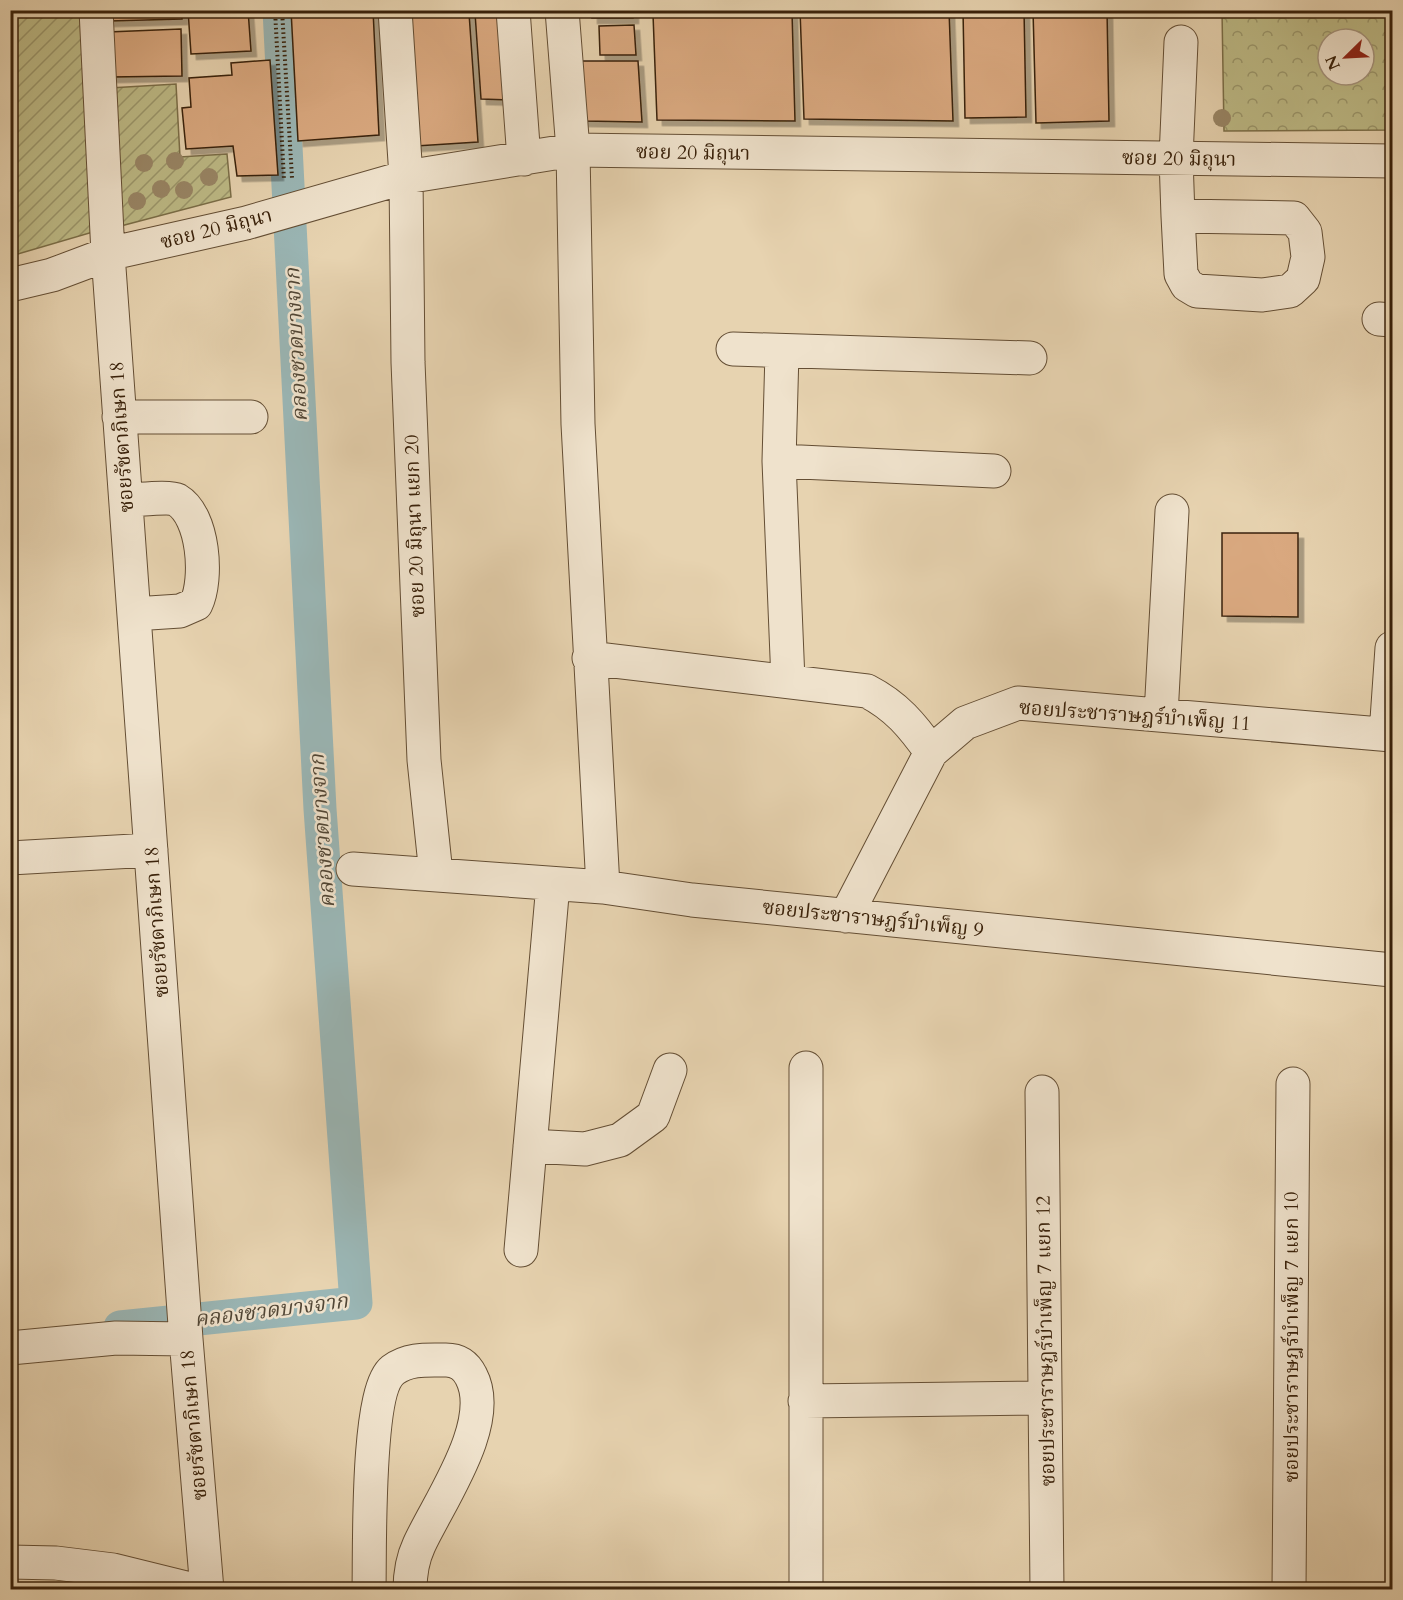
<svg xmlns="http://www.w3.org/2000/svg" width="1403" height="1600" viewBox="0 0 1403 1600" font-family="Cardo,'Noto Serif Thai',serif">
  <style>
    .forest { fill: url(#forest-crowns); stroke: #7b6e48; stroke-width: 1.5; fill-rule: evenodd }
    .garden { fill: url(#garden-furrows); stroke: #7b6e48; stroke-width: 1.5 }
    .lines { fill: none; stroke-linecap: round; stroke-linejoin: round }
    .canal { stroke: #9ab6b5; stroke-width: 33 }
    .building { fill: #daa980; stroke: #39210a; stroke-width: 1.5; filter: url(#shadow) }
    .minor-casing { stroke: #644e34; stroke-width: 35 }
    .path { stroke: #39210a; stroke-width: 4; stroke-dasharray: 1.5 3; stroke-linecap: butt }
    .minor { stroke: #efe2cc; stroke-width: 33 }
    .tree { fill: #998666 }
    .labels { text-anchor: middle; stroke-width: 5; stroke-linejoin: round; paint-order: stroke }
    .street-label { font-size: 20px; fill: #39210a; stroke: #efe2cc }
    .water-label { font-size: 21px; font-style: italic; fill: #514635; stroke: #efe2cc }
  </style>
  <defs>
    <pattern id="forest-crowns" width="20" height="18" patternUnits="userSpaceOnUse" patternTransform="scale(1.5)"><rect width="20" height="18" fill="#bdba86"/><path d="M2 6a3 3 0 1 1 6 0M12 15a3 3 0 1 1 6 0" fill="none" stroke="#9b976c"/></pattern>
    <pattern id="garden-furrows" width="10" height="10" patternUnits="userSpaceOnUse" patternTransform="scale(1.5)"><rect width="10" height="10" fill="#bdba86"/><path d="M-1 1l2-2M0 10L10 0M9 11l2-2" fill="none" stroke="#9b976c"/></pattern>
    <filter id="shadow"><feDropShadow dx="5.5" dy="5.5" stdDeviation="0" flood-color="#0004"/></filter>
  </defs>
  <rect width="100%" height="100%" fill="#e7d3b0"/>
  <filter id="stains"><feTurbulence type="fractalNoise" baseFrequency=".00333" numOctaves="4"/><feColorMatrix values="0 0 0 0 .2 0 0 0 0 .09 0 0 0 0 .02 0 0 0 .5 -.17"/></filter>
  <radialGradient id="worn" r=".72"><stop offset=".6" stop-color="#630" stop-opacity="0"/><stop offset="1" stop-color="#630" stop-opacity=".3"/></radialGradient>
  <!-- forest -->
  <path class="forest" d="M 1222,11 L 1392,11 L 1392,130 L 1224,131 ZM 1328,39 L 1364,39 L 1364,75 L 1328,75 Z"/>
  <!-- garden -->
  <path class="garden" d="M 11,11 L 81,11 L 93,232 L 11,256 Z
    M 176,84 L 180,157 L 227,154 L 231,197 L 117,227 L 110,88 Z"/>
  <g class="lines">
    <!-- canal -->
    <path class="canal" d="M 120,1327 L 356,1303 L 320,809 L 279,10"/>
  </g>
  <!-- building -->
  <path class="building" d="M 109,10 L 182,10 L 182,19 L 109,21 Z
    M 188,10 L 248,10 L 251,51 L 191,54 Z
    M 291,10 L 373,10 L 379,135 L 298,141 Z
    M 592,10 L 633,10 L 633,18 L 592,18 Z
    M 800,10 L 949,10 L 953,121 L 804,119 Z
    M 963,10 L 1024,10 L 1026,117 L 965,118 Z
    M 1033,10 L 1107,10 L 1109,121 L 1036,123 Z
    M 792,12 L 795,121 L 657,120 L 653,14 Z
    M 469,13 L 478,142 L 416,146 L 406,14 Z
    M 475,13 L 506,13 L 513,100 L 481,99 Z
    M 634,25 L 636,55 L 600,55 L 599,26 Z
    M 181,29 L 182,76 L 110,77 L 108,32 Z
    M 270,60 L 278,175 L 237,176 L 233,146 L 186,149 L 182,108 L 191,107 L 189,78 L 232,75 L 231,63 Z
    M 578,61 L 638,61 L 642,122 L 583,121 Z
    M 1222,533 L 1298,533 L 1298,617 L 1222,616 Z"/>
  <g class="lines">
    <defs>
      <path id="minor" d="M 96,10 L 108,254 L 186,1339 L 207,1590
        M 395,10 L 406,177 L 408,362 L 424,760 L 436,874
        M 513,10 L 524,159
        M 562,10 L 573,150 L 578,424 L 603,887
        M 1178,216 L 1294,218 L 1305,232 L 1308,257 L 1303,279 L 1290,291 L 1262,295 L 1197,291 L 1187,285 L 1181,274 L 1178,216 L 1176,158 L 1181,42
        M 10,285 L 52,275 L 108,254 L 246,223 L 406,177 L 573,150 L 1392,161
        M 1379,319 L 1392,320
        M 733,349 L 1030,358
        M 782,352 L 779,461 L 788,681
        M 119,417 L 251,417
        M 779,461 L 994,471
        M 126,500 C 137,500 169,496 177,500 C 204,516 208,579 196,604 L 180,611 L 134,614
        M 589,658 L 867,691 C 896,706 912,725 931,752
        M 1161,715 L 1172,511
        M 1386,734 L 1392,648
        M 10,858 L 151,850
        M 353,869 L 603,887 L 692,900 L 1392,970
        M 846,916 L 931,752 L 965,723 L 1018,703 L 1392,735
        M 1042,1092 L 1047,1590
        M 530,1146 L 585,1149 L 620,1140 L 653,1116 L 670,1070
        M 521,1250 L 553,884
        M 10,1348 L 116,1338 L 186,1339
        M 805,1401 L 1045,1398
        M 10,1562 L 56,1563 L 113,1570 L 194,1590
        M 369,1590 C 370,1551 366,1391 393,1370 C 409,1358 428,1360 446,1360 C 458,1360 466,1366 471,1376 C 496,1423 438,1503 419,1545 C 412,1560 410,1574 410,1590
        M 806,1590 L 806,1068
        M 1289,1590 L 1293,1084"/>
    </defs>
    <!-- minor casing -->
    <use href="#minor" class="minor-casing"/>
    <!-- path -->
    <path class="path" d="M 275,10 L 284,180
      M 282,10 L 292,178"/>
    <!-- minor -->
    <use href="#minor" class="minor"/>
  </g>
  <!-- trees -->
  <g class="tree">
    <circle cx="1222" cy="118" r="9"/>
    <circle cx="175" cy="161" r="9"/>
    <circle cx="144" cy="163" r="9"/>
    <circle cx="209" cy="177" r="9"/>
    <circle cx="161" cy="189" r="9"/>
    <circle cx="184" cy="190" r="9"/>
    <circle cx="137" cy="201" r="9"/>
  </g>
  <g class="labels">
    <!-- street labels -->
    <g class="street-label">
      <text transform="translate(693 152) rotate(1)" y="7">ซอย 20 มิถุนา</text>
      <text transform="translate(1179 158) rotate(1)" y="7">ซอย 20 มิถุนา</text>
      <text transform="translate(216 228) rotate(-14)" y="7">ซอย 20 มิถุนา</text>
      <text transform="translate(121 437) rotate(-94)" y="7">ซอยรัชดาภิเษก 18</text>
      <text transform="translate(414 526) rotate(-92)" y="7">ซอย 20 มิถุนา แยก 20</text>
      <text transform="translate(1135 715) rotate(4)" y="7">ซอยประชาราษฎร์บำเพ็ญ 11</text>
      <text transform="translate(873 918) rotate(6)" y="7">ซอยประชาราษฎร์บำเพ็ญ 9</text>
      <text transform="translate(156 922) rotate(-94)" y="7">ซอยรัชดาภิเษก 18</text>
      <text transform="translate(1291 1337) rotate(-90)" y="7">ซอยประชาราษฎร์บำเพ็ญ 7 แยก 10</text>
      <text transform="translate(1045 1341) rotate(-91)" y="7">ซอยประชาราษฎร์บำเพ็ญ 7 แยก 12</text>
      <text transform="translate(193 1425) rotate(-95)" y="7">ซอยรัชดาภิเษก 18</text>
    </g>
    <!-- water labels -->
    <g class="water-label">
      <text transform="translate(296 345) rotate(-93)" y="7">คลองชวดบางจาก</text>
      <text transform="translate(322 831) rotate(-94)" y="7">คลองชวดบางจาก</text>
      <text transform="translate(271 1310) rotate(-7)" y="7">คลองชวดบางจาก</text>
    </g>
  </g>
  <!-- margin -->
  <rect width="1403" height="1600" fill="none" stroke="#e7d3b0" stroke-width="36"/>
  <rect x="12" y="12" width="1379" height="1576" fill="none" stroke="#39210a" stroke-width="3"/>
  <rect x="18" y="18" width="1367" height="1564" fill="none" stroke="#39210a" stroke-width="1.5"/>
  <!-- north arrow -->
  <g transform="translate(1346 57) rotate(246)"><circle r="28" fill="#efe2cc" stroke="#a6957e" stroke-width="1.5"/>
  <path d="M0-4.5L10 22L0 15L-10 22Z" fill="#8f2418"/>
  <text y="-9" font-size="16" font-weight="bold" text-anchor="middle" fill="#39210a">N</text>
  </g>
  <rect width="100%" height="100%" filter="url(#stains)"/>
  <rect width="100%" height="100%" fill="url(#worn)"/>
</svg>
